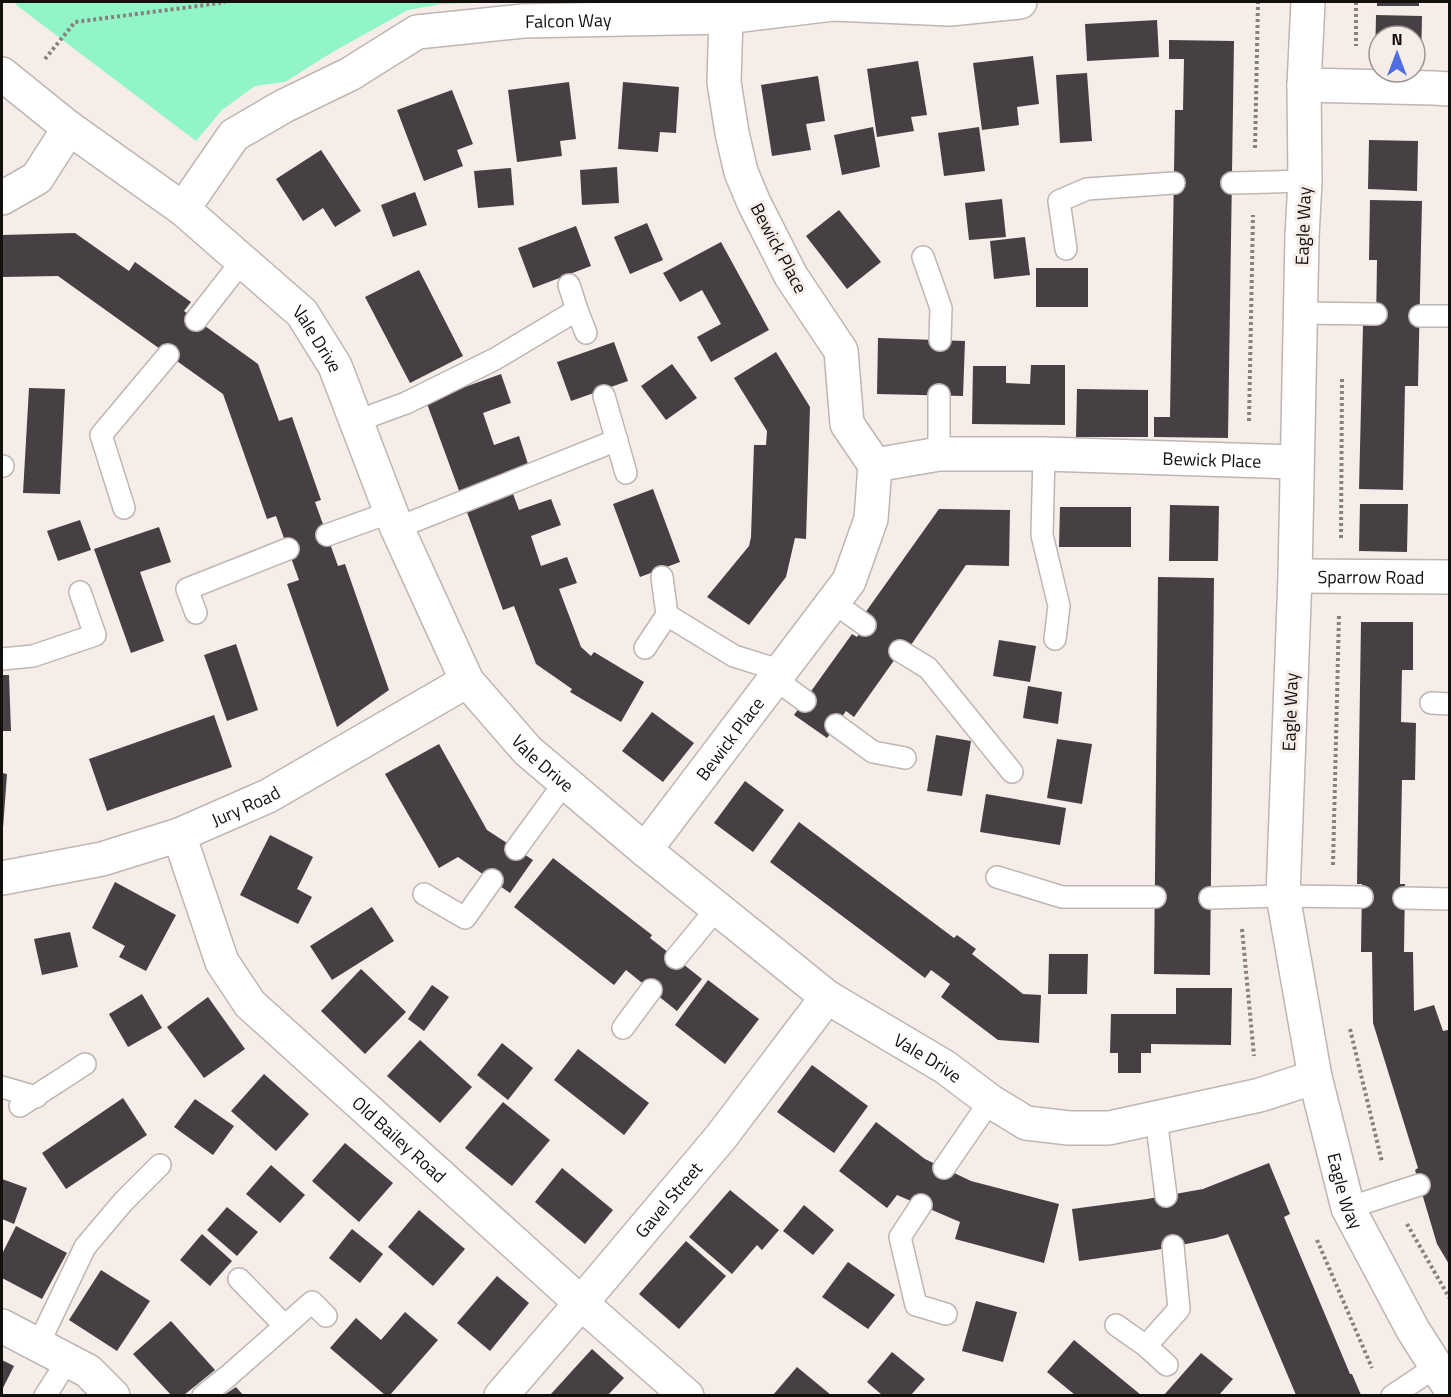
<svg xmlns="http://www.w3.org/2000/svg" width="1451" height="1397" viewBox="0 0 1451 1397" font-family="'Titillium Web',sans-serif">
	<rect width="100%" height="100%" fill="#f6ede9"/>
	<path fill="#92f5c8" d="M17 2H505L442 4 408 10 331 53 285 82 255 86 222 110 196 141 15 4Z"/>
	<g fill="#464045">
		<rect x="1377" y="2" width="42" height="4"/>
		<path d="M1376 15 1422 16 1421 64H1415V36H1379V63H1375Z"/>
		<path d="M1157 20 1159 57 1087 61 1085 24Z"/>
		<path d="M1169 40 1234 41 1228 438 1154 437V417H1170L1175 110H1183L1184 59H1169Z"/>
		<path d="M1033 56 1039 104 1017 107 1019 125 982 130 973 63Z"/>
		<path d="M918 61 927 115 911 117 914 131 877 137 867 69Z"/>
		<path d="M1087 73 1092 141 1060 143 1056 75Z"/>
		<path d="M818 76 825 121 806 124 811 150 772 156 761 85Z"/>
		<path d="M569 82 576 139 560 141 562 156 517 162 508 90Z"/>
		<path d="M623 82 679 87 676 133 660 132 658 152 618 149Z"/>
		<path d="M452 90 473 144 457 150 463 166 424 181 397 110Z"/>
		<path d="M873 127 880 167 842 175 834 135Z"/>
		<path d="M979 127 985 171 944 176 938 133Z"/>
		<path d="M1369 140 1418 141 1417 191 1368 189Z"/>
		<path d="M321 150 361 211 335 227 323 208 303 221 276 179Z"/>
		<path d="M617 167 619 203 582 205 580 170Z"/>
		<path d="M511 168 514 205 478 208 474 171Z"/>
		<path d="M415 192 427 225 393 237 381 205Z"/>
		<path d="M1002 199 1006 237 969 240 965 203Z"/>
		<path d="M1370 200 1422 201 1418 386H1405L1403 490 1359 489 1363 325 1376 326 1377 260H1369Z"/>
		<path d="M839 210 881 262 847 289 806 236Z"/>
		<path d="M647 223 663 260 630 274 614 237Z"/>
		<path d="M576 226 591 266 533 288 518 248Z"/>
		<path d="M75 233 129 271 135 262 191 302 184 311 258 364 279 421 292 417 321 500 315 502 338 566 345 564 389 690 337 727 287 584 299 580 276 516 267 519 223 394 58 276 2 277V235Z"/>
		<path d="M1025 237 1030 275 994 279 990 241Z"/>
		<path d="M721 242 769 330 711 362 697 337 721 324 702 290 680 302 663 273Z"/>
		<rect x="1036" y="268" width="52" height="39"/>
		<path d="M419 270 463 356 410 383 365 297Z"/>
		<path d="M878 338 965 341 963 396 877 394Z"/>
		<path d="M614 342 628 381 571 401 557 362Z"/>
		<path d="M776 352 810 407 806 539 795 538 786 577 749 625 707 597 749 546 751 537 754 445H766L767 431 734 378Z"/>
		<path d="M672 364 697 398 666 420 641 386Z"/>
		<path d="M1031 365H1065V425L972 424 973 366H1006V383L1030 384Z"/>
		<path d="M501 374 511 403 483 413 494 445 519 436 528 464 505 472 519 510 551 499 561 525 531 536 541 566 567 557 577 583 559 589 581 647 591 656 594 652 644 682 621 722 570 692 572 689 536 664 514 606 503 610 426 401Z"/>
		<path d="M29 388 65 389 60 494 23 493Z"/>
		<path d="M1077 389 1148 390V437H1076Z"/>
		<path d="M653 489 680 562 640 577 613 504Z"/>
		<path d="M1360 504H1408L1407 552 1359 551Z"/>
		<path d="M1170 505 1219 506 1218 561H1169Z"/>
		<path d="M1060 507H1131V547H1059Z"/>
		<path d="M939 509 1010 510 1009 566 966 565 911 645 907 642 854 717 846 711 827 738 794 715 852 634 857 637 871 617 865 613Z"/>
		<path d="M80 520 91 550 58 561 47 531Z"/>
		<path d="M159 527 171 562 140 572 164 641 131 653 94 549Z"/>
		<path d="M1158 577 1214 578 1210 975 1154 974Z"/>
		<path d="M1361 622H1413V670H1402L1401 722 1416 723 1415 780H1402L1400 884H1405L1404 952H1413L1414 1011 1434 1005 1443 1031 1448 1030 1449 1034V1264L1437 1244 1415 1170 1418 1168 1373 1023 1372 952H1361L1362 884H1357Z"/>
		<path d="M999 640 1036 646 1030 682 993 676Z"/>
		<path d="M236 644 258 710 227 721 204 655Z"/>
		<path d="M2 675H9L11 731H2Z"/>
		<path d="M1028 686 1062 692 1058 724 1023 718Z"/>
		<path d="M652 712 694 743 663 782 622 751Z"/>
		<path d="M214 715 232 767 107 811 89 759Z"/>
		<path d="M936 735 971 741 962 796 927 791Z"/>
		<path d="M1057 739 1092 744 1082 804 1047 798Z"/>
		<path d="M439 744 487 830 533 860 510 893 458 857 439 868 385 774Z"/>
		<path d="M2 773 7 774 3 828H2Z"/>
		<path d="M745 781 784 810 753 852 714 823Z"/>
		<path d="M986 794 1066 808 1060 845 980 832Z"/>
		<path d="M799 822 954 938 957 935 976 949 972 954 1023 994 1041 995 1039 1043 998 1040 941 997 950 984 931 970 925 978 770 862Z"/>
		<path d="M270 835 313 857 297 889 312 897 298 924 240 895Z"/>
		<path d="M553 858 652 935 650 938 702 979 677 1011 626 970 614 985 514 907Z"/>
		<path d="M115 882 176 915 146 971 119 957 125 946 92 928Z"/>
		<path d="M372 907 394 941 332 980 310 946Z"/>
		<path d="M70 932 78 967 42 975 34 939Z"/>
		<path d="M1049 954H1088L1087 994H1048Z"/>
		<path d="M361 969 406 1012 365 1054 321 1011Z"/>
		<path d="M708 980 759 1019 725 1064 675 1025Z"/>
		<path d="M432 985 449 997 424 1031 408 1019Z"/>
		<path d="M1176 988H1232L1231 1045 1151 1044V1053H1141V1073H1118V1053H1110L1111 1014H1176Z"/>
		<path d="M142 994 162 1028 128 1047 109 1014Z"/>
		<path d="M208 997 245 1049 204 1078 167 1027Z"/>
		<path d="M420 1040 472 1087 440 1123 387 1076Z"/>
		<path d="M502 1043 533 1068 508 1100 477 1075Z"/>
		<path d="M578 1049 649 1103 624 1135 554 1080Z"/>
		<path d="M812 1065 868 1106 834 1153 777 1112Z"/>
		<path d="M264 1074 309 1114 276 1151 231 1111Z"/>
		<path d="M123 1098 147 1135 66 1189 42 1153Z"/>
		<path d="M195 1099 234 1126 213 1155 174 1127Z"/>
		<path d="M503 1102 550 1140 512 1186 465 1148Z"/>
		<path d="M876 1122 925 1159 971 1181 1059 1204 1044 1263 955 1239 960 1222 897 1195 887 1208 839 1171Z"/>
		<path d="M345 1143 393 1183 359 1222 312 1181Z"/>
		<path d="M1269 1163 1290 1214 1284 1217 1350 1374H1352L1361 1395H1296L1228 1234 1216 1238 1156 1250 1079 1261 1072 1209 1147 1199 1203 1189Z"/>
		<path d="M271 1165 305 1195 280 1223 246 1194Z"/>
		<path d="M562 1168 613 1210 585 1244 535 1202Z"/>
		<path d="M2 1179 27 1188 14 1224 2 1219Z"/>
		<path d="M730 1190 779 1230 762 1250 757 1245 732 1274 689 1237Z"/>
		<path d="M804 1205 834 1230 813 1255 783 1231Z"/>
		<path d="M227 1207 258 1232 237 1256 207 1230Z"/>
		<path d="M419 1210 465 1249 433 1286 388 1247Z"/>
		<path d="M16 1226 67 1253 42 1299 2 1278V1254Z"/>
		<path d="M352 1229 383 1254 360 1283 329 1258Z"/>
		<path d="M202 1234 232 1261 210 1286 180 1260Z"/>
		<path d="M686 1241 726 1276 679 1329 639 1294Z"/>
		<path d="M848 1262 895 1295 868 1329 822 1297Z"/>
		<path d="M101 1270 150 1301 117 1351 69 1320Z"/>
		<path d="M497 1276 529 1303 490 1351 457 1323Z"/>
		<path d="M976 1301 1017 1312 1003 1362 962 1351Z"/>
		<path d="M405 1312 438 1340 390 1395H385L330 1348 356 1318 381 1340Z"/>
		<path d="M171 1321 215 1370 184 1395H171L133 1354Z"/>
		<path d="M1074 1340 1141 1395H1075L1047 1372Z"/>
		<path d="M592 1349 624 1378 608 1395H553L551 1394Z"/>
		<path d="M892 1352 925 1379 911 1395H882L867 1382Z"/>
		<path d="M1201 1353 1233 1379 1219 1395H1164Z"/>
		<path d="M2 1360 14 1366 2 1390Z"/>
		<path d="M797 1367 831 1395H773Z"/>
		<path d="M236 1387 243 1395H224Z"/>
	</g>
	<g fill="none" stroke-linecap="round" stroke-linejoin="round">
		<defs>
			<g id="service">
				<path d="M1232 183 1305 181"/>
				<path d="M1066 249 1059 201 1087 189 1174 183"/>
				<path d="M923 257 941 308 940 340"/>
				<path d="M569 285 577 310 586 333"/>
				<path d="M1300 313 1376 314"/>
				<path d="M1420 316H1450"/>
				<path d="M196 320 242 261"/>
				<path d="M604 396 626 473"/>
				<path d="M357 421 406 403 495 359 577 310"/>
				<path d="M939 454V395"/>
				<path d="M1044 454 1042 535 1059 606 1055 639"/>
				<path d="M2 466H3"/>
				<path d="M124 508 101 435 168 355"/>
				<path d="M397 528 617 440"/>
				<path d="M327 535 391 512"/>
				<path d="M833 602 865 625"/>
				<path d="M196 613 187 589 288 549"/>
				<path d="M667 615 734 656 782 671"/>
				<path d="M645 648 667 615 662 577"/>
				<path d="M900 651 928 668 1012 772"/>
				<path d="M2 659 33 656 95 635 80 592"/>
				<path d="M775 679 805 701"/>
				<path d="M1431 703 1450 704"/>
				<path d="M836 725 873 752 905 758"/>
				<path d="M516 849 565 782"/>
				<path d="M997 877 1062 897H1155"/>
				<path d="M424 894 465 918 492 880"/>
				<path d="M1210 898 1283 896 1362 897"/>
				<path d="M1404 898 1450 899"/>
				<path d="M676 958 717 908"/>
				<path d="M623 1028 651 990"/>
				<path d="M2 1087 36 1097"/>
				<path d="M20 1106 85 1064"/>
				<path d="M1156 1118 1166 1196"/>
				<path d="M944 1168 990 1101"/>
				<path d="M921 1205 900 1237 916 1305 946 1314"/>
				<path d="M1348 1208 1419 1185"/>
				<path d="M239 1279 285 1326"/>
				<path d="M1116 1325 1146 1346 1167 1365"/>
				<path d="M38 1345 85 1247 123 1202 160 1165"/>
				<path d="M1146 1346 1179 1309 1173 1246"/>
				<path d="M45 1396 68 1360"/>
				<path d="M203 1396 227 1377 312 1302 326 1316"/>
				<path d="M1392 1396 1437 1366"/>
			</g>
			<g id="minor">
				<path id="s1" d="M2 74 69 128 183 209 302 313 335 366 397 528 467 681 528 751 645 850 827 997 945 1067 990 1101 1026 1123 1069 1128H1109L1260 1095 1315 1077"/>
				<path d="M1304 85 1434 88 1450 89"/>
				<path d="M2 198 37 178 69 128"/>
				<path id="s2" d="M183 209 234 135 284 106 350 74 417 32 523 21 726 17 833 4 950 9 1020 2"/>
				<path id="s3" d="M875 465 939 454H1044L1297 462"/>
				<path id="s4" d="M1295 576 1450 577"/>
				<path id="s5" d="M179 835 222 962 250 1004 581 1303 687 1396"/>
				<path id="s6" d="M645 850 849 581 871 519 875 465 847 424 841 351 791 276 754 203 741 172 732 133 724 82 726 17"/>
				<path id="s7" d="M2 878 102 859 179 835 268 796 467 681"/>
				<path d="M2 1326 88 1371 113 1396"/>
				<path id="s8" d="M501 1396 581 1303 721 1137 827 997"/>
			</g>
			<g id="tertiary">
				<path id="s9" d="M1308 2 1304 85 1305 181 1302 237 1295 576 1283 896 1315 1077 1348 1208 1413 1330 1450 1388"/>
			</g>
		</defs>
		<use href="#service" stroke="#beb6b2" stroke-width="24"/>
		<use href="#minor" stroke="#beb6b2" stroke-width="36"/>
		<use href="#tertiary" stroke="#beb6b2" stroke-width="36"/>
		<g stroke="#87817e" stroke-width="4" stroke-dasharray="3 3" stroke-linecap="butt">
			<path d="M1356 2V46"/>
			<path d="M45 59 75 22 198 6 225 2"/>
			<path d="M1255 148 1258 2"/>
			<path d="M1249 421 1253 215"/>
			<path d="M1341 538 1342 377"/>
			<path d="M1333 865 1339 614"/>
			<path d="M1242 929 1254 1056"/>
			<path d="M1350 1029 1382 1162"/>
			<path d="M1407 1224 1450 1299"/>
			<path d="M1317 1240 1372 1368"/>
		</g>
		<use href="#service" stroke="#fff" stroke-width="21"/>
		<use href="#minor" stroke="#fff" stroke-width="33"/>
		<use href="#tertiary" stroke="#fff" stroke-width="33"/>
	</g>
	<g text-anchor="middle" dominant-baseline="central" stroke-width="6" stroke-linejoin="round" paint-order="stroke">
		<g font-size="18" fill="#120f0d" stroke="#f6ede9">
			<text stroke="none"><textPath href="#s2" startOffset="452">Falcon Way</textPath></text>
			<text transform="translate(1303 226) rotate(-88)">Eagle Way</text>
			<text transform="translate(779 248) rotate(62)">Bewick Place</text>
			<text stroke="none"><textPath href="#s1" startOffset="414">Vale Drive</textPath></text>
			<text stroke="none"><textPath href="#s3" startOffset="338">Bewick Place</textPath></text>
			<text stroke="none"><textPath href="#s4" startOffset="76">Sparrow Road</textPath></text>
			<text transform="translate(1290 712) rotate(-88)">Eagle Way</text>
			<text stroke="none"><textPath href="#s6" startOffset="140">Bewick Place</textPath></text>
			<text stroke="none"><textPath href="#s1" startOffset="900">Vale Drive</textPath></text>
			<text stroke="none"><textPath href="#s7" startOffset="255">Jury Road</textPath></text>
			<text stroke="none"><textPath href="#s1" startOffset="1386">Vale Drive</textPath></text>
			<text stroke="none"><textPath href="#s5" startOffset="386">Old Bailey Road</textPath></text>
			<text stroke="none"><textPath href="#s9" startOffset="1196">Eagle Way</textPath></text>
			<text stroke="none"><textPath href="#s8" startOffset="258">Gavel Street</textPath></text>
		</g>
	</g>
	<rect width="1451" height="1397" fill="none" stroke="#120f0d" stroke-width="6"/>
	<g transform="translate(1397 54)"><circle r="28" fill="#f6ede9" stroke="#9b9491" stroke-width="1.5"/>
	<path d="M0-4.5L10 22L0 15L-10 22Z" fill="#4e6ee2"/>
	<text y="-9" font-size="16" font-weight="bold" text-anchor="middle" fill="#120f0d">N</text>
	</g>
</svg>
